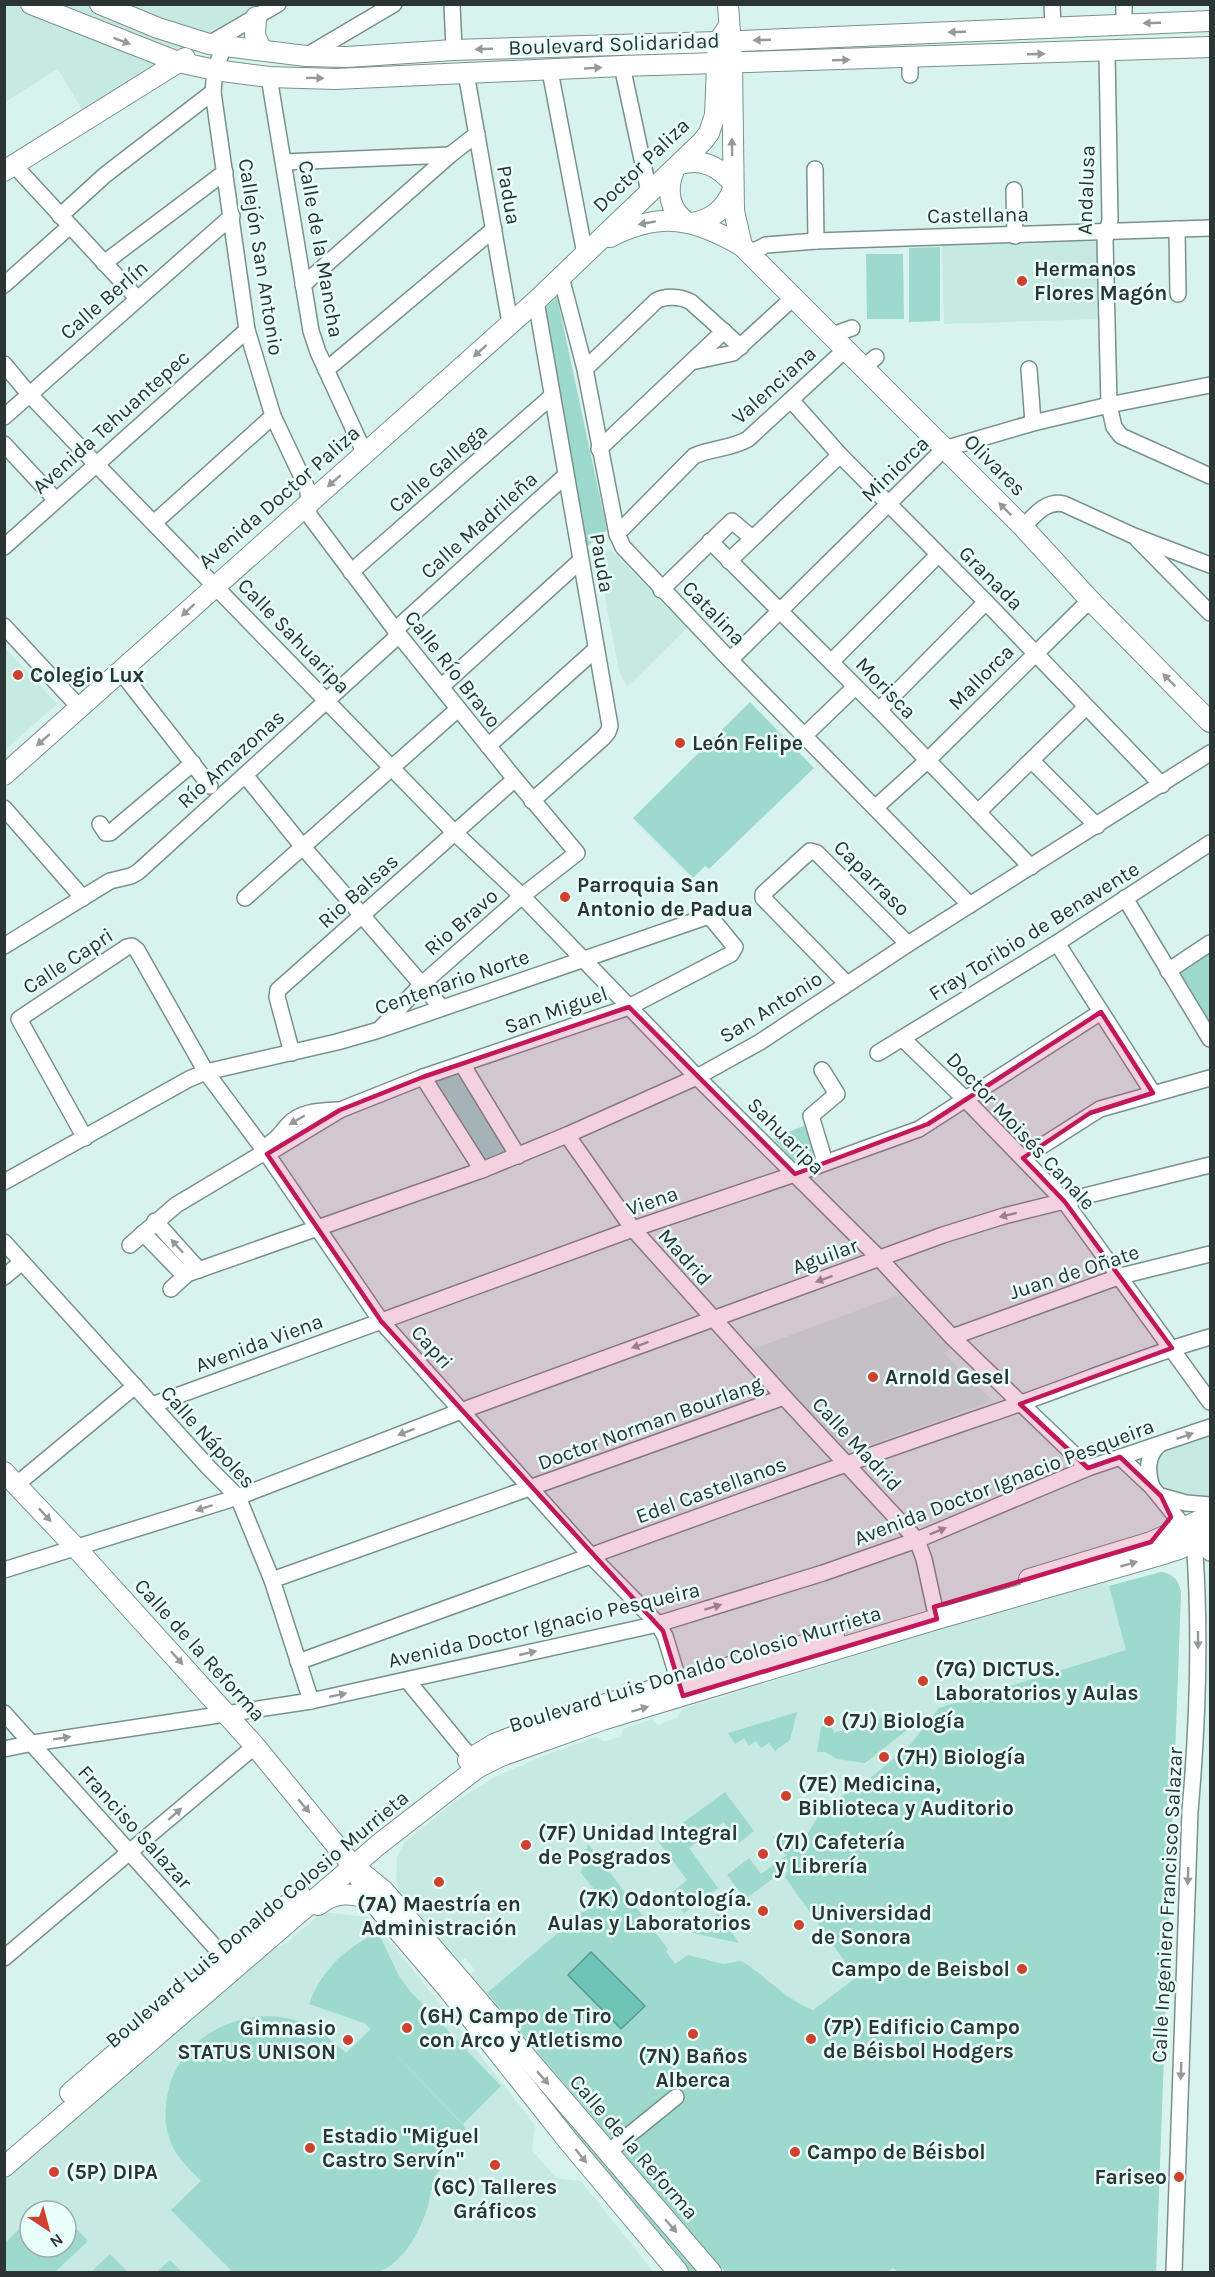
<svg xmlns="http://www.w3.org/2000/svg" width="1215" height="2277" viewBox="0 0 1215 2277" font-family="Karla,sans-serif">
	<rect width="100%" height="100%" fill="#d8f3ed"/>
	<g fill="#c6eae2" fill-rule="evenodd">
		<path d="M5 5H262L84 113 58 69 5 102Z"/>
		<path d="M1099 237 1101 319 944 324 942 242Z"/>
		<path d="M610 549 687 628 627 687 619 671 598 560Z"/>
		<path d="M4 647 57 704 5 750H4Z"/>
		<path d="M899 1295 951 1348 944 1353 993 1401 844 1454 753 1349Z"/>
		<path d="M1210 1431V1499L1185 1498 1169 1490 1158 1480 1154 1474V1458L1161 1450Z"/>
		<path d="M1161 1572 1166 1573 1177 1580 1181 1592 1156 2272H725L470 1974 475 1970 465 1958 460 1962 400 1892 396 1882 397 1857 404 1843 453 1803 495 1777 543 1756 596 1737 603 1741H606L621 1736 623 1729 652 1719 658 1725 677 1718 682 1709 1105 1579 1109 1586Z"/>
		<path d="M322 1912 368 1917 407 1962 535 2125 532 2150 556 2178 581 2181 652 2270V2272H5L4 2179 267 1953 288 1942ZM30 2211H66V2247H30Z"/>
	</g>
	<g fill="#9ed9cd">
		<path d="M940 247V321L909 322V248Z"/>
		<path d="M866 254H903L904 319H867Z"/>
		<path d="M557 297 607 530 586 547 546 307Z"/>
		<path d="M750 702 814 768 709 869 705 866 693 878 633 818Z"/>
		<path d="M1210 949V1030L1173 974Z"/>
		<path d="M458 1072 507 1151 482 1161 432 1081Z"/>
		<path d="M806 1125 817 1151 794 1161 773 1138Z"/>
		<path d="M1161 1572C1173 1573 1179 1581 1181 1592L1156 2272H898L893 2268 887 2272H725L487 1993 593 1903 594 1889 581 1873 588 1844 668 1949 666 1951 675 1964 688 1955 723 1964 741 1961C766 1976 785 1999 813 2010L854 1979 855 1976 785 1877 789 1867 745 1899 727 1875 749 1858 761 1874 786 1856 772 1836 796 1840 801 1845 823 1808 869 1779 910 1745 939 1708 1126 1650 1109 1586Z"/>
		<path d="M903 1711 907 1730 865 1763 837 1759 825 1752H817L821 1727 830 1724 834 1733Z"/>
		<path d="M797 1712 790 1740 775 1751 769 1743 761 1748 756 1741 749 1746 744 1738 735 1744 728 1733Z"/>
		<path d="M725 1792 754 1831 739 1843 724 1822 689 1848 718 1888 684 1913 670 1894 687 1880 658 1841Z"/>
		<path d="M718 1914 739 1943 692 1933Z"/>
		<path d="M378 1932 399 1976 410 1991 501 2086 463 2124 373 2031 466 2128 442 2152 446 2156 438 2164 442 2168 434 2177 435 2189 431 2191C428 2217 406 2265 377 2272 367 2275 351 2272 340 2272 304 2272 269 2273 233 2272L171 2210 201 2181C188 2168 174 2155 169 2137 164 2123 165 2107 168 2092 181 2033 247 2003 301 2022 319 2028 333 2042 346 2053L371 2029 364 2023 309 2004C322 1969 346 1948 378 1932Z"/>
		<path d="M489 2028 698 2272H686Z"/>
		<path d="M30 2218V2247H66V2218L88 2241 55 2272H5V2243Z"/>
		<path d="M110 2254 128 2272H91Z"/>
		<path d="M170 2260 182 2272H157Z"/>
	</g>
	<path fill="#6ec5b5" stroke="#5a9a8e" stroke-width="1.5" d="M591 1952 645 2006 621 2029 568 1975Z"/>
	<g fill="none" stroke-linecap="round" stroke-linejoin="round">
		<defs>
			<g id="minor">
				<path d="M452 4 454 50"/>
				<path d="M1052 4 1053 28"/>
				<path d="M1124 24V4"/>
				<path d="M209 44 278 4"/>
				<path d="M224 46 215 70 213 92 247 330 273 416 308 490 309 515 399 635 515 779 577 853 522 896 421 985 380 1029"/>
				<path d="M1107 52 1110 220 1105 240 1109 405 1114 427 1121 436 1210 476"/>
				<path d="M306 56 394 4"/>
				<path d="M622 66 649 192"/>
				<path d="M550 71 585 254"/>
				<path d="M466 73 510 323"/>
				<path d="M910 75V58"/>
				<path d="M269 77 311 331 318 352 365 454"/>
				<path d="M284 162 450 155"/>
				<path d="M14 165 137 298"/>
				<path d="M815 169 816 241"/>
				<path d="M1014 190 1015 236"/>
				<path d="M60 216 105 175 213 92"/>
				<path d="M1177 229 1178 294"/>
				<path d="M750 253 766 245 816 241 1210 228"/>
				<path d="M104 263 225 172"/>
				<path d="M561 277 585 369 617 534 623 547 730 660 970 905"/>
				<path d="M4 285 70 226"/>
				<path d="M303 285 450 155 477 134"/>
				<path d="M832 335 852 328"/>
				<path d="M696 361 733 353 793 298"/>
				<path d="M4 364 29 394 96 464 455 833 522 896 697 1077 880 1259 952 1337 1088 1468"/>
				<path d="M864 367 876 357"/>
				<path d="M585 369 656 301C666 295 682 297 691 302L741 347"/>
				<path d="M1029 369 1033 423"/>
				<path d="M326 370 494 229"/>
				<path d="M791 400 840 455 986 602 1162 785"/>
				<path d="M4 417 232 216"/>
				<path d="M4 444 56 500"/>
				<path d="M599 449 724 331"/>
				<path d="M155 522 273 416"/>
				<path d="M1023 527C1035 515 1046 500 1064 504L1134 536 1210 565"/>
				<path d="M617 534 694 456C711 448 731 449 748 439L846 349"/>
				<path d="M1138 540 1210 613"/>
				<path d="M710 541 879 710 1031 867"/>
				<path d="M4 547 247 330"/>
				<path d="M729 561 840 455"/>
				<path d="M351 572 552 396"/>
				<path d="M661 590 732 521 752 538"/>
				<path d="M4 626 80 708"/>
				<path d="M395 630 565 476"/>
				<path d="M730 660 944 449 1033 423 1109 405 1210 385"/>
				<path d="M831 662 938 555"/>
				<path d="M121 672 210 786"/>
				<path d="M441 687 580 561"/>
				<path d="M879 710 986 602"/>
				<path d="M805 735 855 687"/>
				<path d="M488 746 596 649"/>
				<path d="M1032 761 1097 826"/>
				<path d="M245 775 303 847 442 1008"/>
				<path d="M532 801 603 738 608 732 610 726 536 301"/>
				<path d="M4 808 83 898"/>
				<path d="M875 808 928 760 1090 600"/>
				<path d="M978 812 1086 707"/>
				<path d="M100 824 106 833H110L193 763"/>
				<path d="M245 898 458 709"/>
				<path d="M1125 898 1210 1039"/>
				<path d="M1057 943 1153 1093"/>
				<path d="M4 946 110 881 131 876 138 872 399 635"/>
				<path d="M1168 971 1210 943"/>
				<path d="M847 984 763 898V894L810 851 817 853 908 944"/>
				<path d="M903 1039 966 1100 1065 1202 1210 1402"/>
				<path d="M292 1053 277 997 278 990 515 779"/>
				<path d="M878 1053 1057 943 1210 843"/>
				<path d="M462 1064 518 1156"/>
				<path d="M822 1070 837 1094 811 1116 825 1162"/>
				<path d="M423 1077 482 1170"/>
				<path d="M567 1135 633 1229 784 1397 917 1540 924 1559 937 1619"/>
				<path d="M85 1138 19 1019 127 947 132 946 137 950 206 1072 267 1154 381 1321 591 1556 658 1624 665 1636 682 1692"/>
				<path d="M269 1144C280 1137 280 1134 288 1125 300 1111 321 1111 337 1110"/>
				<path d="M1023 1158 1100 1109 1210 1078"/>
				<path d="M4 1182 189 1079 206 1072 337 1042 379 1030 706 917 712 919 735 947 731 954 629 1007 423 1077 340 1110 267 1154 258 1156 176 1205 130 1245"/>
				<path d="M155 1221 199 1270"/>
				<path d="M143 1233 185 1276"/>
				<path d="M4 1242 209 1468 238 1497 272 1580 311 1701"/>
				<path d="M4 1277 22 1262"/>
				<path d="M171 1289 187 1274 482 1170 567 1135 697 1077 760 1042 908 944 1210 753"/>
				<path d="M952 1337 1121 1276 1210 1254"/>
				<path d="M152 1405 633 1229 795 1174 919 1129 1101 1012"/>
				<path d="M1120 1457 1152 1487 1194 1539 1210 1553"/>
				<path d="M16 1485 135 1386"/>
				<path d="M1152 1487C1147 1472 1146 1456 1159 1445"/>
				<path d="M1161 1496 1186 1503 1210 1505"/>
				<path d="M4 1570 238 1497 461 1411 943 1235 1004 1216 1210 1165"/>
				<path d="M272 1580 784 1397"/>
				<path d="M298 1662C529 1579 758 1493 990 1414 1064 1389 1136 1358 1210 1337"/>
				<path d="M407 1680 471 1758"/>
				<path d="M4 1713 231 1965"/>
				<path d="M4 1749 33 1743 311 1701 658 1624 823 1573 917 1540 1088 1468 1210 1427"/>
				<path d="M4 1958 255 1746"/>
				<path d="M607 2153 676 2097"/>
				<path d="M1174 2272 1190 1811C1198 1721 1201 1630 1194 1539"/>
			</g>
			<g id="major">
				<path d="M31 4 178 62 215 70 269 77 335 79 622 66 1210 47"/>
				<path d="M100 4 158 28 209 44 306 56 347 57 454 50 718 42 1210 21"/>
				<path d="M728 4 732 64 734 211 742 246"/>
				<path d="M256 17 255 35 261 49"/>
				<path d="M680 164C702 158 718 166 733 183"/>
				<path d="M674 170C666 190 669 209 686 222"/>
				<path d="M4 171 185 58"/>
				<path d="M692 223C712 220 726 208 733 189"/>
				<path d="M610 237C661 211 694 218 742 246L1023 527 1090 600 1210 722"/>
				<path d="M4 775 536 301 702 142 709 133 715 115 718 42 729 26"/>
				<path d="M4 1472 77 1549 255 1746 353 1866 371 1899 447 1988 569 2142 678 2272"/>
				<path d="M1029 1579 1151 1542 1210 1516"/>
				<path d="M468 1760 494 1744 572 1714 834 1636"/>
				<path d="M362 1873 383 1890 711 2272"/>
				<path d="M318 1905C336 1891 351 1893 371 1899"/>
				<path d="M70 2093 300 1894"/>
				<path d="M4 2167 378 1845 477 1768 501 1756 602 1720 937 1619 1157 1556 1179 1549 1210 1533"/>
			</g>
		</defs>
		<use href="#minor" stroke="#79918c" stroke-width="18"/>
		<use href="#major" stroke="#79918c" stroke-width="22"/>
		<use href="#minor" stroke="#fff" stroke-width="15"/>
		<use href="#major" stroke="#fff" stroke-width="20"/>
	</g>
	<defs><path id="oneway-solid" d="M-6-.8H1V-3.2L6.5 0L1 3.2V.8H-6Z" transform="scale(1.5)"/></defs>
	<g fill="#959a99">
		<use href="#oneway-solid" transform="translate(1152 23) rotate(178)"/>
		<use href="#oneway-solid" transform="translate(957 32) rotate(178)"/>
		<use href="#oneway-solid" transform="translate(762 40) rotate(178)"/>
		<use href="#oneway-solid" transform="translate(122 41) rotate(21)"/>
		<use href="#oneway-solid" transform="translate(484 49) rotate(178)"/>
		<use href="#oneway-solid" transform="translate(1036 54) rotate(-2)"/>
		<use href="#oneway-solid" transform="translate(841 60) rotate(-2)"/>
		<use href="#oneway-solid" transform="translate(593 68) rotate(-3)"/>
		<use href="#oneway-solid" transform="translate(315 78) rotate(1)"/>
		<use href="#oneway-solid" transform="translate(732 147) rotate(-91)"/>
		<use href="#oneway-solid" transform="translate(647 223) rotate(170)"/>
		<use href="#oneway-solid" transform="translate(480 351) rotate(138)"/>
		<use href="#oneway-solid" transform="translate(334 481) rotate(139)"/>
		<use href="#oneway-solid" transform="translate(1005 509) rotate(-135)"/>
		<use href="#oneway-solid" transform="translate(188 610) rotate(137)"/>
		<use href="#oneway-solid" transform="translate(1169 680) rotate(-135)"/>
		<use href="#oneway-solid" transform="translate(43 740) rotate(139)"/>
		<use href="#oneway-solid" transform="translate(297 1120) rotate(150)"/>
		<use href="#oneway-solid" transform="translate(1008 1215) rotate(166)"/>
		<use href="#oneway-solid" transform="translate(177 1246) rotate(-132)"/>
		<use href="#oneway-solid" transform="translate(824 1279) rotate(160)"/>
		<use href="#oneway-solid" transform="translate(640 1345) rotate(160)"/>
		<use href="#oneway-solid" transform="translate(406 1432) rotate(159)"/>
		<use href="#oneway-solid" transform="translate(1185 1436) rotate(-19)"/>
		<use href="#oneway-solid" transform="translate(204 1508) rotate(162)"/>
		<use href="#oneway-solid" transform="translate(45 1515) rotate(47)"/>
		<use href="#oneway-solid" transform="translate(938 1531) rotate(-22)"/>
		<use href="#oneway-solid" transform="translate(1129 1564) rotate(-16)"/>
		<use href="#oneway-solid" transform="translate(713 1607) rotate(-17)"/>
		<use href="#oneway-solid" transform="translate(1198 1640) rotate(90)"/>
		<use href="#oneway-solid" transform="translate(528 1653) rotate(-13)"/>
		<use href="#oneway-solid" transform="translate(177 1658) rotate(48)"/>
		<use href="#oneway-solid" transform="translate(338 1695) rotate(-12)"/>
		<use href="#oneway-solid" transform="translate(640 1709) rotate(-17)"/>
		<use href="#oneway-solid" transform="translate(62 1738) rotate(-9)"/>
		<use href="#oneway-solid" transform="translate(304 1806) rotate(50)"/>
		<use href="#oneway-solid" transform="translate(175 1814) rotate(-41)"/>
		<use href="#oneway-solid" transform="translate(1188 1876) rotate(92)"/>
		<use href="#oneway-solid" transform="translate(1181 2071) rotate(92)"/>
		<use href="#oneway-solid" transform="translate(543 2078) rotate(49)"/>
		<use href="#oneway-solid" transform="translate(581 2156) rotate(51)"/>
		<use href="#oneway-solid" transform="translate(671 2226) rotate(49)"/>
	</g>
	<path fill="#c2185b" fill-opacity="0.2" stroke="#c2185b" stroke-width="4.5" stroke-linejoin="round" d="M629 1007 795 1174 928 1124 1101 1012 1153 1093 1090 1113 1023 1158 1065 1202 1172 1348 1020 1404 1088 1468 1120 1457 1161 1496 1171 1517 1151 1542 934 1607 937 1619 683 1696 663 1631 381 1321 267 1154 340 1110 423 1077Z"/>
	<g fill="#ce412f" stroke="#e9fffa" stroke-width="2">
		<circle cx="1022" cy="281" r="6"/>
		<circle cx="18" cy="675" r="6"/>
		<circle cx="680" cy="743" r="6"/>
		<circle cx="565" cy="897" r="6"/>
		<circle cx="873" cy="1377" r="6"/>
		<circle cx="923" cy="1681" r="6"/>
		<circle cx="829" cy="1721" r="6"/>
		<circle cx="884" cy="1757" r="6"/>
		<circle cx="786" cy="1796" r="6"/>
		<circle cx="526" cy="1845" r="6"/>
		<circle cx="763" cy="1854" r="6"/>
		<circle cx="439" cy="1882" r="6"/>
		<circle cx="763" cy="1911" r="6"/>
		<circle cx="799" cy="1925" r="6"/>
		<circle cx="1022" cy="1969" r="6"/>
		<circle cx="407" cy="2028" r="6"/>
		<circle cx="693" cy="2034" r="6"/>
		<circle cx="811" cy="2039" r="6"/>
		<circle cx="348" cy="2040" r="6"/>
		<circle cx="310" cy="2148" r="6"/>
		<circle cx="795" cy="2152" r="6"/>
		<circle cx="495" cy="2165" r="6"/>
		<circle cx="54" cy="2172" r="6"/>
		<circle cx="1179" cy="2177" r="6"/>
	</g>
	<g text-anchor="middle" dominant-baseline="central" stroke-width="5" stroke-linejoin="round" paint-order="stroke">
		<g font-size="21" fill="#2b3533" stroke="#e9fffa">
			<text transform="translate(614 44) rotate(-2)">Boulevard Solidaridad</text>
			<text transform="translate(641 165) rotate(-44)">Doctor Paliza</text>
			<text transform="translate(1086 190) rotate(-88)">Andalusa</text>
			<text transform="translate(509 195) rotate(80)">Padua</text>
			<text transform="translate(978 215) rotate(-1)">Castellana</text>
			<text transform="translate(321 249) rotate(80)">Calle de la Mancha</text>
			<text transform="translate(261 257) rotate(81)">Callejón San Antonio</text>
			<text transform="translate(104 300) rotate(-41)">Calle Berlín</text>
			<text transform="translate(774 385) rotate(-42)">Valenciana</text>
			<text transform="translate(111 422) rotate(-42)">Avenida Tehuantepec</text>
			<text transform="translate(995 465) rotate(45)">Olivares</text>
			<text transform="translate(438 468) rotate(-41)">Calle Gallega</text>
			<text transform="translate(895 469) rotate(-44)">Miniorca</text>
			<text transform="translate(279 497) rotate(-41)">Avenida Doctor Paliza</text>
			<text transform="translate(479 525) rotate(-42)">Calle Madrileña</text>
			<text transform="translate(602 563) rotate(80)">Pauda</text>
			<text transform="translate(991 578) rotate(45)">Granada</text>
			<text transform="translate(714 613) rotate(46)">Catalina</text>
			<text transform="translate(294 636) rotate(46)">Calle Sahuaripa</text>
			<text transform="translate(453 669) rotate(52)">Calle Río Bravo</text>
			<text transform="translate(981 677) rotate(-45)">Mallorca</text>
			<text transform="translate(886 688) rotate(46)">Morisca</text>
			<text transform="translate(231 759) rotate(-42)">Río Amazonas</text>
			<text transform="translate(872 878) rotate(45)">Caparraso</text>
			<text transform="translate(358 891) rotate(-42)">Rio Balsas</text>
			<text transform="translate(461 922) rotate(-41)">Rio Bravo</text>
			<text transform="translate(1034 931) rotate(-32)">Fray Toribio de Benavente</text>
			<text transform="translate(68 961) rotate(-33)">Calle Capri</text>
			<text transform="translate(452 982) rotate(-19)">Centenario Norte</text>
			<text transform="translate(771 1007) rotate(-32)">San Antonio</text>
			<text transform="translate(556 1010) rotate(-19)">San Miguel</text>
			<text transform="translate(1021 1131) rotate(47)">Doctor Moisés Canale</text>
			<text transform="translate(786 1136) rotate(45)">Sahuaripa</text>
			<text transform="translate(652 1201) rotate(-19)">Viena</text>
			<text transform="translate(825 1256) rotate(-20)">Aguilar</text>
			<text transform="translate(685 1257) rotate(48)">Madrid</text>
			<text transform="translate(1074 1272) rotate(-18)">Juan de Oñate</text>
			<text transform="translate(259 1343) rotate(-20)">Avenida Viena</text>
			<text transform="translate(432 1347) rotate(48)">Capri</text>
			<text transform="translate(650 1423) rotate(-20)">Doctor Norman Bourlang</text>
			<text transform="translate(208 1437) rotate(48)">Calle Nápoles</text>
			<text transform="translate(857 1444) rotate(47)">Calle Madrid</text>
			<text transform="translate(1004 1482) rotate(-21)">Avenida Doctor Ignacio Pesqueira</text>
			<text transform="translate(711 1490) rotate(-20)">Edel Castellanos</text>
			<text transform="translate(544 1625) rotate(-13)">Avenida Doctor Ignacio Pesqueira</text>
			<text transform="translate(200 1650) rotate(48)">Calle de la Reforma</text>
			<text transform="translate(695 1669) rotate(-17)">Boulevard Luis Donaldo Colosio Murrieta</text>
			<text transform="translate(135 1827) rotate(48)">Franciso Salazar</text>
			<text transform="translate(1167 1905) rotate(-87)">Calle Ingeniero Francisco Salazar</text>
			<text transform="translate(257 1919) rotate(-40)">Boulevard Luis Donaldo Colosio Murrieta</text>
			<text transform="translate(634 2147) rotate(49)">Calle de la Reforma</text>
		</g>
		<g font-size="21" font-weight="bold" fill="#2b3533" stroke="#e9fffa" text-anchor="start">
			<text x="1034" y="269">Hermanos<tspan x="1034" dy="24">Flores Magón</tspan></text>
			<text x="30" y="675">Colegio Lux</text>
			<text x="692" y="743">León Felipe</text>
			<text x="577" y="885">Parroquia San<tspan x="577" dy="24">Antonio de Padua</tspan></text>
			<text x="885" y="1377">Arnold Gesel</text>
			<text x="935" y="1669">(7G) DICTUS.<tspan x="935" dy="24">Laboratorios y Aulas</tspan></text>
			<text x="841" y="1721">(7J) Biología</text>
			<text x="896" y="1757">(7H) Biología</text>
			<text x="798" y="1784">(7E) Medicina,<tspan x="798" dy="24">Biblioteca y Auditorio</tspan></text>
			<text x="538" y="1833">(7F) Unidad Integral<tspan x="538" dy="24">de Posgrados</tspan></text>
			<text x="775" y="1842">(7I) Cafetería<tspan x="775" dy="24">y Librería</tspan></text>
			<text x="751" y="1899" text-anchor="end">(7K) Odontología.<tspan x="751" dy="24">Aulas y Laboratorios</tspan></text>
			<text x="439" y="1904" text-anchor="middle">(7A) Maestría en<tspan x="439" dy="24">Administración</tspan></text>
			<text x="811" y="1913">Universidad<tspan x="811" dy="24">de Sonora</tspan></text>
			<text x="1010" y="1969" text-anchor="end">Campo de Beisbol</text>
			<text x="419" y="2016">(6H) Campo de Tiro<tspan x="419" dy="24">con Arco y Atletismo</tspan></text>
			<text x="823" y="2027">(7P) Edificio Campo<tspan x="823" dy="24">de Béisbol Hodgers</tspan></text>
			<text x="336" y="2028" text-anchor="end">Gimnasio<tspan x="336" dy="24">STATUS UNISON</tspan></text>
			<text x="693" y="2056" text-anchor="middle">(7N) Baños<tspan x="693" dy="24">Alberca</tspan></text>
			<text x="322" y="2136">Estadio "Miguel<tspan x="322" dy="24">Castro Servín"</tspan></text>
			<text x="807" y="2152">Campo de Béisbol</text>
			<text x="66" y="2172">(5P) DIPA</text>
			<text x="1167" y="2177" text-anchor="end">Fariseo</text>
			<text x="495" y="2187" text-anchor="middle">(6C) Talleres<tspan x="495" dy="24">Gráficos</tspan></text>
		</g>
	</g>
	<rect width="1215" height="2277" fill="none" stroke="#2b3533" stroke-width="12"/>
	<g transform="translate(48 2229) rotate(144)"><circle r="28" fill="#e9fffa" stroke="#9daeaa" stroke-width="1.5"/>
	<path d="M0-4.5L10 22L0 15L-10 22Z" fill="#ce412f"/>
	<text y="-9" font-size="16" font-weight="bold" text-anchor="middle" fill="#2b3533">N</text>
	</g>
</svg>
